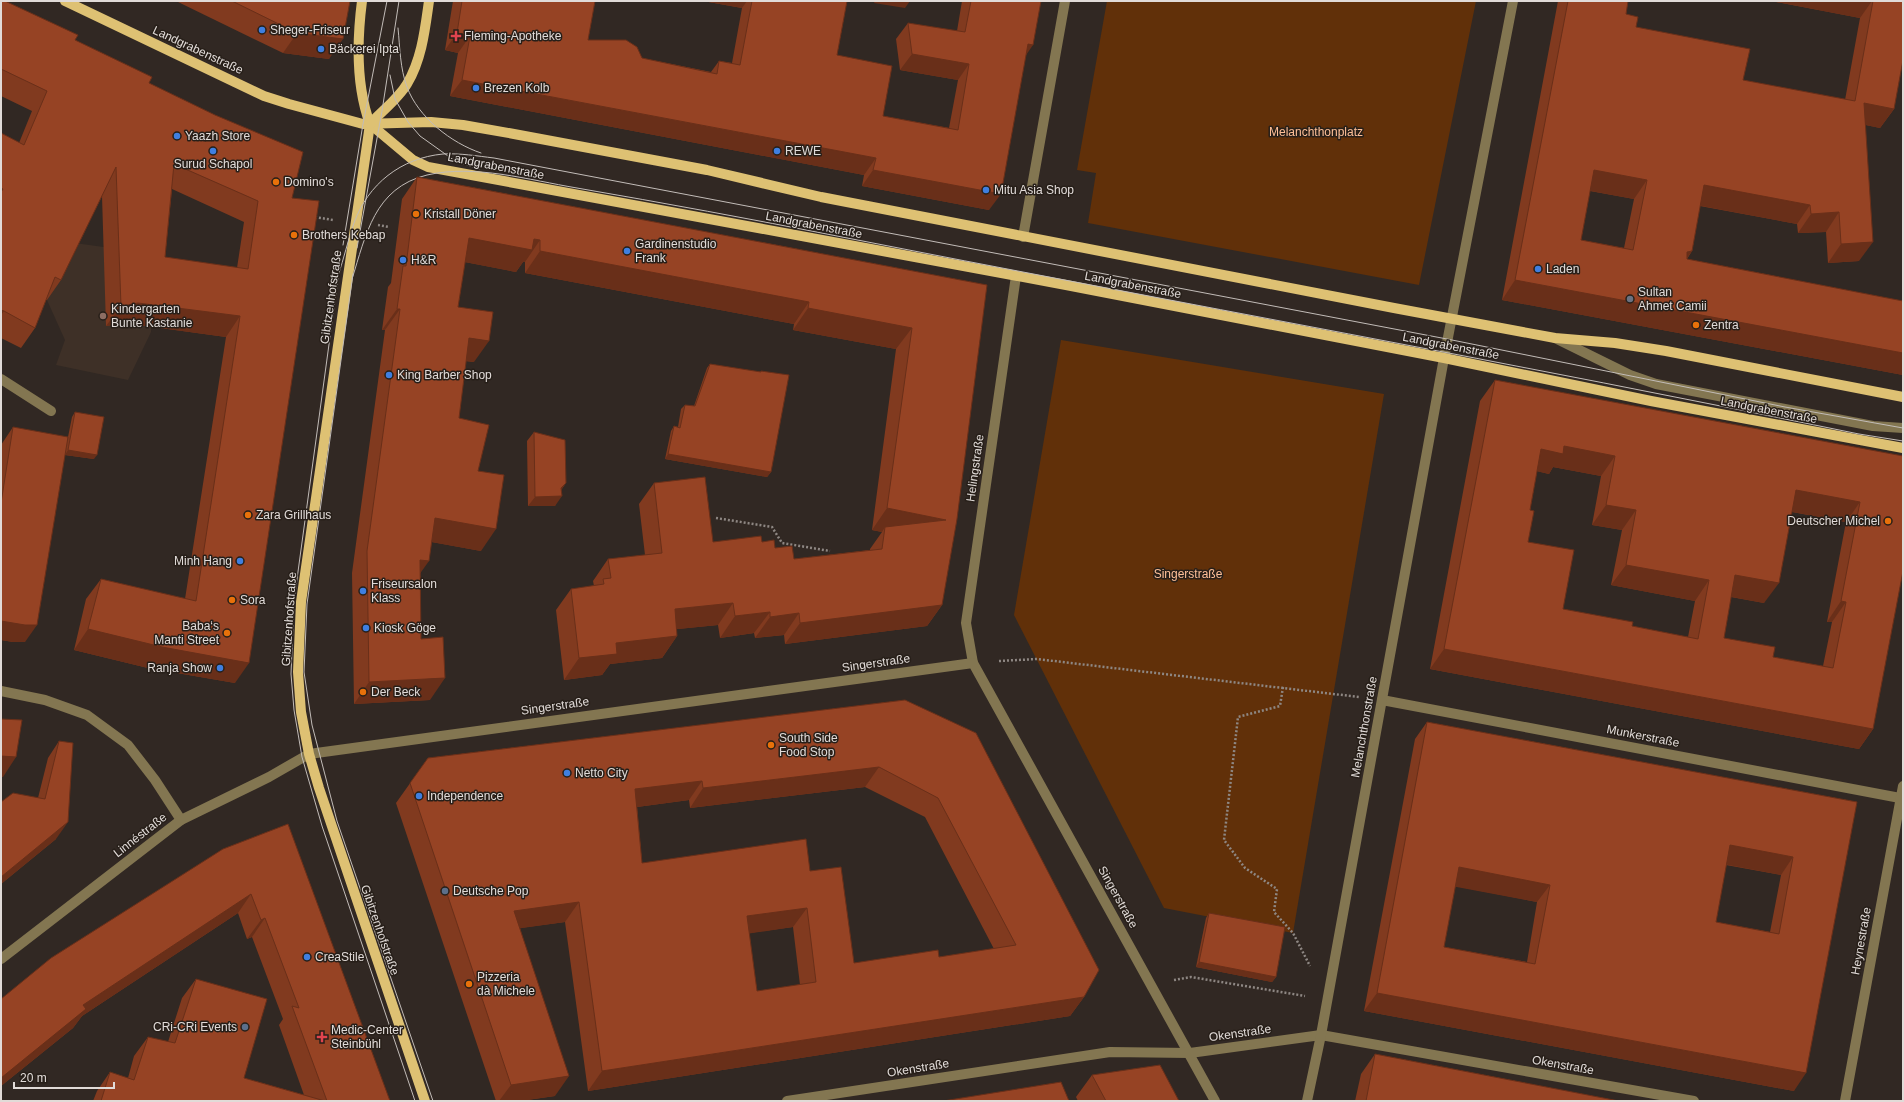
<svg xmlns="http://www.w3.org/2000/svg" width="1904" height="1102" viewBox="0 0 1904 1102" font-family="Helvetica,sans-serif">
	<rect width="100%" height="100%" fill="#312823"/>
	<path fill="#3e3027" d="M75 243 153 254 151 332 128 380 56 365 65 340 47 300Z"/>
	<g fill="#613009">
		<path d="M1107 1H1476L1419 285 1088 223 1096 173 1077 170Z"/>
		<path d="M1061 340 1384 394 1293 933 1164 908 1014 615Z"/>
	</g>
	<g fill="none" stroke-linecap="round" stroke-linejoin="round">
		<g stroke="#8e8783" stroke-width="2.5" stroke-dasharray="2 2" stroke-linecap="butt">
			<path d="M315 217 333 220"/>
			<path d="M378 225 389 227"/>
			<path d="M716 518 772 527 782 543 830 551"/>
			<path d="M999 661 1037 659 1359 697"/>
			<path d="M1283 687 1280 706 1238 717 1224 840 1245 868 1277 889 1274 912 1293 933 1310 966"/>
			<path d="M1174 980 1191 977 1305 996"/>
		</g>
		<g stroke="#837651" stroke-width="10">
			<path d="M1023 237 1065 1"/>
			<path d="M1555 338 1630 375 1656 384 1873 426 1903 428"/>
			<path d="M1 379 51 411"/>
			<path d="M973 663 966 623 1016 276"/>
			<path d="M1 691 45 700 87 715 128 745 155 780 181 820"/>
			<path d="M1382 700 1900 798"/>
			<path d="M1 959 181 820 269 777 309 754 973 663 1215 1101"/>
			<path d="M787 1101 1110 1052 1190 1053 1321 1035 1694 1101"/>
			<path d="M1307 1101 1321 1035 1444 358 1513 1"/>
			<path d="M1845 1101 1903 786"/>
		</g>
		<g stroke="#dec173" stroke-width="10">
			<path d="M65 1 264 96 289 104 363 124 431 122 463 125 514 134 707 170 821 197 1394 308 1555 338 1615 343 1666 351 1903 397"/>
			<path d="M362 1C357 40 356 86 370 124L301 602 298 672 301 712 309 754 319 788 425 1101"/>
			<path d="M370 124 413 160 428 167 1066 285 1444 358 1651 401 1903 448"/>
			<path d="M370 124C382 111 398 99 407 84 422 59 425 29 429 1"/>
		</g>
		<g stroke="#c2bcb8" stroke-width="1">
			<path d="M398 28C400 48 400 68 407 87 418 117 451 143 481 153"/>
			<path d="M390 75 395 99 408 122 420 136 455 161 479 169"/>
			<path d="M343 245 363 124 387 1"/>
			<path d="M357 248 382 111 399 1"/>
			<path d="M339 271 294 601 291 674 294 710 302 757 322 826 415 1101"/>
			<path d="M353 274 307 604 304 672 312 725 337 821 433 1101"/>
			<path d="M338 276C344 258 348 240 354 223 368 184 401 158 443 154 460 153 477 156 494 158L1447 339 1785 407 1903 428"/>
			<path d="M352 279C366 235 374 188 427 175 475 164 529 180 577 188 664 203 751 219 837 236 1178 303 1519 364 1859 434L1903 441"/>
		</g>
	</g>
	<g fill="#813a1f" fill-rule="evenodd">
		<path d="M1 1 75 40 149 83 292 198 235 683 148 668 74 650 86 599 101 579 185 599 226 337 124 323 106 326 102 196 61 280 47 300H46L35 328 21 348 1 338V133L19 143 32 111 1 96ZM172 189 244 222 237 268 165 257Z"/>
		<path d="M176 1H350L329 59 283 53Z"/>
		<path d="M453 1H595L588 40 642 58 711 72 719 61 732 63 742 8 703 1H847L837 55 883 116 949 128 958 80 900 70 896 39 908 23 957 31 962 1H1041L1026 55 989 210 862 186 864 175 450 96 458 53 445 50Z"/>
		<path d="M1558 1H1628L1626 14 1636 27 1743 80 1845 100 1860 18 1771 1H1903L1894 109 1880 128 1866 125 1859 261 1828 263 1826 232 1798 233 1797 224 1700 206 1692 251 1687 259 1903 301V375L1502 300ZM1590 191 1634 199 1624 248 1581 240Z"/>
		<path d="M417 177 987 285 942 605 927 626 785 644 784 635 755 638 754 633 720 638 718 625 677 629V636L662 658 610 664 602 675 564 680 556 610 571 589 594 586 593 581 608 559 645 555 639 504 654 483 713 542H762L775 548 794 559 870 550V549L882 532 872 530 896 349 793 330 794 324 525 273V262H523L516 272 465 262 458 307 474 362 466 361 459 418 478 471 481 551 432 542 420 573 421 639 430 700 354 704 352 573 385 330H382L388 287 391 283 402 199Z"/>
		<path d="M710 364 760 372 761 371 771 472 767 477 665 459 671 431 674 426 678 427 681 409 685 405 694 406 707 368Z"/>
		<path d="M1495 380 1903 456 1873 729 1859 749 1430 669 1480 401ZM1553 467 1601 476 1592 525 1622 530 1611 585 1695 601 1688 637 1632 626 1563 609 1528 542 1530 510 1537 471 1549 474ZM1792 512 1846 522 1827 622H1832L1823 666 1773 657 1724 638 1731 597 1764 603Z"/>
		<path d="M75 412 94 459 65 455 25 642H13L1 640V445L13 427 67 442 72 417Z"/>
		<path d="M534 432 566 483 561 490 555 506H528L527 441Z"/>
		<path d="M905 700 1084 997 1070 1016 588 1091 565 922 520 928 555 1096 520 1101H496L396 803 428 758ZM865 787 925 817 994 949 939 957 854 963 810 871 642 863 637 807 689 800 690 808ZM793 927 800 985 757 991 749 933Z"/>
		<path d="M1427 722 1857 802 1794 1091 1364 1011 1415 739ZM1726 865 1781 875 1770 932 1716 922ZM1455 886 1537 902 1527 962 1444 947Z"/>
		<path d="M59 741 56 839 1 884V802L38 798 48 758Z"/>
		<path d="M223 849 390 1101H93L97 1091 110 1072 128 1078 134 1056 148 1037 168 1042 182 998 196 979 244 1078 304 1095 279 1025 283 1019 252 937 247 939 238 913 82 1016 73 1028 1 1086V999Z"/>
		<path d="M1209 913 1276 977 1272 982 1196 967 1206 918Z"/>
		<path d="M1375 1054 1619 1101H1355L1361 1074Z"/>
		<path d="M1092 1075 1179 1101H1078L1076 1097Z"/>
	</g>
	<g fill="#692f19">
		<path d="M703 1H747L742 8Z"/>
		<path d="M875 1H910L905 8 874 3Z"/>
		<path d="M1771 1H1872L1860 18Z"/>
		<path d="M297 33 343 39 329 59 283 53Z"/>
		<path d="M457 33 470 36 458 53 445 50Z"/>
		<path d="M1028 44 1033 45 1022 61Z"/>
		<path d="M912 54 969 64 958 80 900 70Z"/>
		<path d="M462 80 876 158 864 175 450 96Z"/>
		<path d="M1864 103 1894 109 1880 128 1851 122Z"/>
		<path d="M873 170 1001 194 989 210 862 186Z"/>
		<path d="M1594 170 1647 180 1634 199 1580 189Z"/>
		<path d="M1704 185 1810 205 1797 224 1691 204Z"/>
		<path d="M1839 212 1826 232 1798 233 1811 214Z"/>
		<path d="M469 238 534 239 540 240 525 262H523L516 272 454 260Z"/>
		<path d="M1873 242 1859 261 1828 263 1841 244Z"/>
		<path d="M540 251 809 302 794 324 525 273Z"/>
		<path d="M1692 251 1678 271 1687 252Z"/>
		<path d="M1515 280 1903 353V375L1502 300Z"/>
		<path d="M138 303 240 316 226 337 124 323 106 326 121 306Z"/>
		<path d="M808 308 912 328 896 349 793 330Z"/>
		<path d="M397 309H400L385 330H382Z"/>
		<path d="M1 310 4 311 1 315Z"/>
		<path d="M469 338 489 341 474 362 454 360Z"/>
		<path d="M1564 446 1615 456 1601 476 1553 467 1549 474 1527 469 1541 449Z"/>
		<path d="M68 450 97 455 94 459 65 455Z"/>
		<path d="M668 454 771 472 767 477 665 459Z"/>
		<path d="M566 483 560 492 562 496 555 506H528L535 497 561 488Z"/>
		<path d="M1796 490 1860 502 1846 522 1782 510Z"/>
		<path d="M1606 505 1636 510 1622 530 1592 525Z"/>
		<path d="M887 508 946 520 885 527 882 532 872 530Z"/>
		<path d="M435 518 496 529 481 551 420 540Z"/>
		<path d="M420 560 429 561 414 582Z"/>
		<path d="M1626 565 1709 580 1695 601 1611 585Z"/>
		<path d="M1735 575 1779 583 1764 603 1721 595Z"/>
		<path d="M1841 601 1846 602 1832 622H1827Z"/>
		<path d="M733 603 718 625 659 631 675 609Z"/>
		<path d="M942 605 927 626 785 644 800 623Z"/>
		<path d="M770 612 754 633 720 638 735 616Z"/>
		<path d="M799 613 784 635 755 638 770 617Z"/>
		<path d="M1 621 37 625 25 642H13L1 640Z"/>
		<path d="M88 629 249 663 235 683 148 668 74 650Z"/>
		<path d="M677 636 662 658 610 664 602 675 564 680 579 658 616 643Z"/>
		<path d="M1444 649 1873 729 1859 749 1430 669Z"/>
		<path d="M445 678 430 700 354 704 369 682Z"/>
		<path d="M1 756 16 757 3 777H1Z"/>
		<path d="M879 767 865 787 690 808 703 788Z"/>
		<path d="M702 781 689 800 622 809 635 789Z"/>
		<path d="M68 822 56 839 1 884V877Z"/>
		<path d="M1730 845 1793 857 1781 875 1718 863Z"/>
		<path d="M1459 867 1550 885 1537 902 1446 885Z"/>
		<path d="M251 894 238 913 82 1016 73 1028 1 1086V1078L83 1005Z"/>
		<path d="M579 902 565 922 500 931 514 911Z"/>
		<path d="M807 908 793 927 733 936 747 916Z"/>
		<path d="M265 918 252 937 247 939 261 920Z"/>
		<path d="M1199 962 1276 977 1272 982 1196 967Z"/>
		<path d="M1377 993 1806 1073 1794 1091 1364 1011Z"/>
		<path d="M1084 997 1070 1016 588 1091 602 1071Z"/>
		<path d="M569 1076 555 1096 520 1101H499L511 1085Z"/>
	</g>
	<g fill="#964324" stroke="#692f19" fill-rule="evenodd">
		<path d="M1 1H5L78 35 75 40 152 77 149 83 215 115 303 152 292 198 319 201 249 663 162 647 88 629 101 579 196 601 240 316 138 303 121 306 116 167 61 280 55 277 35 328 4 311 1 310V192L3 189 1 188V133L24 145 47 91 1 69ZM174 164 258 201 248 269 165 257Z"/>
		<path d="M232 1H350L343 39 297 33Z"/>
		<path d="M462 1H595L588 40H626L637 47 642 58 717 74 719 61 740 65 752 1H847L837 55 892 66 883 116 958 130 969 64 912 54 908 23 965 32 971 1H1041L1033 45 1028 44 1001 194 873 170 876 158 462 80 470 36 457 33Z"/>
		<path d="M1568 1H1628L1626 14 1638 17 1636 27 1750 49 1743 80 1855 101 1873 1H1903V60L1894 109 1864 103 1873 242 1841 244 1839 212 1811 214 1810 205 1704 185 1692 251 1687 252V259L1903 301V353L1515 280ZM1594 170 1647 180 1633 250 1581 240Z"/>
		<path d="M417 177 987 285 957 519 942 605 800 623 799 613 770 617V612L735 616 733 603 675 609 677 636 616 643 617 654 579 658 571 589 604 584 603 579 611 578 608 559 662 553 654 483 705 477 713 542 761 536 762 542 774 540 775 548 792 546 794 559 882 549 885 527 946 520 887 508 912 328 808 308 809 302 540 251V240L534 239 532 250 469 238 458 307 493 312 489 341 469 338 459 418 489 425 478 471 504 475 496 529 435 518 429 561 420 560 421 639 443 637 445 678 369 682 367 551 400 309H397L403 266H406Z"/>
		<path d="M710 364 761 372V371L789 375 771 472 668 454 674 426 680 428 685 405 695 406Z"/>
		<path d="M1495 380 1903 456V571L1873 729 1444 649ZM1564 446 1615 456 1606 505 1636 510 1626 565 1709 580 1698 639 1632 626 1633 622 1563 609 1574 550 1528 542 1534 511 1530 510 1541 449 1563 454ZM1796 490 1860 502 1841 601 1846 602 1833 668 1773 657 1775 647 1724 638 1735 575 1779 583Z"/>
		<path d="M75 412 104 417 97 455 68 450Z"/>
		<path d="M13 427 68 437 37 625H25L1 621V503Z"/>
		<path d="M534 432 565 440 566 483 561 488 562 496 535 497Z"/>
		<path d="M905 700 976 733 1099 970 1084 997 602 1071 579 902 514 911 569 1076 511 1085 410 783 428 758ZM879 767 938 798 1016 945 939 957 938 950 854 963 841 867 810 871 806 839 642 863 635 789 702 781 703 788ZM807 908 816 982 757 991 747 916Z"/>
		<path d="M1 719 22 720 16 757 1 756Z"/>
		<path d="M1427 722 1857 802 1806 1073 1377 993ZM1730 845 1793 857 1779 934 1716 922ZM1459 867 1550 885 1535 964 1444 947Z"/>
		<path d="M59 741 73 743 68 822 1 877V802L13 793 45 799Z"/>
		<path d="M288 824 390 1101H327L292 1006 299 1008 265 918 261 920 251 894 83 1005 86 1009 1 1078V999L51 958 223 849Z"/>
		<path d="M1209 913 1285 927 1276 977 1199 962Z"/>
		<path d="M196 979 267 999 244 1078 325 1101H101L110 1072 134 1080 148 1037 175 1043Z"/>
		<path d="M1375 1054 1619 1101H1366Z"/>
		<path d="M1160 1065 1179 1101H1106L1092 1075Z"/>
		<path d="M1061 1082 1069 1101H943Z"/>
	</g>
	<g fill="#3f7fe0" stroke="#271f19" stroke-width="1.5">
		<circle cx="262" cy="30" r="4"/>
		<circle cx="321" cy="49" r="4"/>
		<circle cx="476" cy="88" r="4"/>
		<circle cx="177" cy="136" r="4"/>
		<circle cx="213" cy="151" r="4"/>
		<circle cx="777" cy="151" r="4"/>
		<circle cx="986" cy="190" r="4"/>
		<circle cx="627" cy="251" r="4"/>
		<circle cx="403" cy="260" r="4"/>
		<circle cx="1538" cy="269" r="4"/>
		<circle cx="389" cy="375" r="4"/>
		<circle cx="240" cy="561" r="4"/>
		<circle cx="363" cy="591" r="4"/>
		<circle cx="366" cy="628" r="4"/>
		<circle cx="220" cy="668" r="4"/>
		<circle cx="567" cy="773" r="4"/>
		<circle cx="419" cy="796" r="4"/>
		<circle cx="307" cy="957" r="4"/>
	</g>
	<g fill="#e0444e" stroke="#271f19" stroke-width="1.5">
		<path d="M454 30h4v4h4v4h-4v4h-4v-4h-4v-4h4z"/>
		<path d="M320 1031h4v4h4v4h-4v4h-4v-4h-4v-4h4z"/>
	</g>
	<g fill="#e8710a" stroke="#271f19" stroke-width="1.5">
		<circle cx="276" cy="182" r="4"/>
		<circle cx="416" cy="214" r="4"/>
		<circle cx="294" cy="235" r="4"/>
		<circle cx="1696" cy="325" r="4"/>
		<circle cx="248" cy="515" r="4"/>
		<circle cx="1888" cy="521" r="4"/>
		<circle cx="232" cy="600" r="4"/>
		<circle cx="227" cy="633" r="4"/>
		<circle cx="363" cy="692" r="4"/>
		<circle cx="771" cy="745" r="4"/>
		<circle cx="469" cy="984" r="4"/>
	</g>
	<circle fill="#6b7280" stroke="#271f19" stroke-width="1.5" cx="1630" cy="299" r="4"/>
	<circle fill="#8d6e63" stroke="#271f19" stroke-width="1.5" cx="103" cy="316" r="4"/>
	<g fill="#5c6f8a" stroke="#271f19" stroke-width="1.5">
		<circle cx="445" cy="891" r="4"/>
		<circle cx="245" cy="1027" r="4"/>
	</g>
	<g text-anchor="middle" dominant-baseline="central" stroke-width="3" stroke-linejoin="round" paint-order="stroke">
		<g font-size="12" fill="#e1dbd8" stroke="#271f19" text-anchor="start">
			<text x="270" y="30">Sheger-Friseur</text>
			<text x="464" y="36">Fleming-Apotheke</text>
			<text x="329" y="49">Bäckerei Ipta</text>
			<text x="484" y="88">Brezen Kolb</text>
			<text x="185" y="136">Yaazh Store</text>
			<text x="785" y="151">REWE</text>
			<text x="213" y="164" text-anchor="middle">Surud Schapol</text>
			<text x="284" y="182">Domino's</text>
			<text x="994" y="190">Mitu Asia Shop</text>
			<text x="424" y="214">Kristall Döner</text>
			<text x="302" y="235">Brothers Kebap</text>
			<text x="635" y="244">Gardinenstudio<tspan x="635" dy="14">Frank</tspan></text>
			<text x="411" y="260">H&amp;R</text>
			<text x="1546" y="269">Laden</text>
			<text x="1638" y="292">Sultan<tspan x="1638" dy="14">Ahmet Camii</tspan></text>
			<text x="111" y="309">Kindergarten<tspan x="111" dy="14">Bunte Kastanie</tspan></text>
			<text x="1704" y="325">Zentra</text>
			<text x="397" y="375">King Barber Shop</text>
			<text x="256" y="515">Zara Grillhaus</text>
			<text x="1880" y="521" text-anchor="end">Deutscher Michel</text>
			<text x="232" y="561" text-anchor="end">Minh Hang</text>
			<text x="371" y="584">Friseursalon<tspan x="371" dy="14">Klass</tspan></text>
			<text x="240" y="600">Sora</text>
			<text x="219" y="626" text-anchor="end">Baba‘s<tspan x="219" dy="14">Manti Street</tspan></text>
			<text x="374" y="628">Kiosk Göge</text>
			<text x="212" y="668" text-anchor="end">Ranja Show</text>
			<text x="371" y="692">Der Beck</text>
			<text x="779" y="738">South Side<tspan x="779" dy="14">Food Stop</tspan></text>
			<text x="575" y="773">Netto City</text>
			<text x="427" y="796">Independence</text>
			<text x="453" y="891">Deutsche Pop</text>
			<text x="315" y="957">CreaStile</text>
			<text x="477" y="977">Pizzeria<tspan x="477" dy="14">dà Michele</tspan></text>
			<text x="237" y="1027" text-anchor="end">CRi-CRi Events</text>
			<text x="331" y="1030">Medic-Center<tspan x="331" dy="14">Steinbühl</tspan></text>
		</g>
		<g font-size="12" fill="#e1dbd8" stroke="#271f19">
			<text transform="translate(198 50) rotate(25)">Landgrabenstraße</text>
			<text transform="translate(496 166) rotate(11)">Landgrabenstraße</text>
			<text transform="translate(814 225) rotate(11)">Landgrabenstraße</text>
			<text transform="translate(1133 285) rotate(11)">Landgrabenstraße</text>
			<text transform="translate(331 297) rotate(-82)">Gibitzenhofstraße</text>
			<text transform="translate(1451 346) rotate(11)">Landgrabenstraße</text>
			<text transform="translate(1769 410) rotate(11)">Landgrabenstraße</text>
			<text transform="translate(975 468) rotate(-82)">Helingstraße</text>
			<text transform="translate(289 619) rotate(-86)">Gibitzenhofstraße</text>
			<text transform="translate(876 663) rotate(-8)">Singerstraße</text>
			<text transform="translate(555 706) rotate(-8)">Singerstraße</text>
			<text transform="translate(1364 727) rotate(-80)">Melanchthonstraße</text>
			<text transform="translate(1643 736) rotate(11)">Munkerstraße</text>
			<text transform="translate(140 835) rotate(-38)">Linnéstraße</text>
			<text transform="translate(1118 897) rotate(61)">Singerstraße</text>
			<text transform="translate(380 930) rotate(71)">Gibitzenhofstraße</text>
			<text transform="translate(1861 941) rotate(-80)">Heynestraße</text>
			<text transform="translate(1240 1033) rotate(-8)">Okenstraße</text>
			<text transform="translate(1563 1065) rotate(10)">Okenstraße</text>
			<text transform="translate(918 1068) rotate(-9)">Okenstraße</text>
		</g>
		<g font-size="12" fill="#febf97" stroke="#271f19">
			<text x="1316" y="132">Melanchthonplatz</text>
			<text x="1188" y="574">Singerstraße</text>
		</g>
	</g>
	<rect width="1904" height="1102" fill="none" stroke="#e1dbd8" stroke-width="4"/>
	<path d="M14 1082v6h100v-6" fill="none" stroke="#e1dbd8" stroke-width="2"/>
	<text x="20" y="1082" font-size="12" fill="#e1dbd8" stroke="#271f19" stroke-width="3" paint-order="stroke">20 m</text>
</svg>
